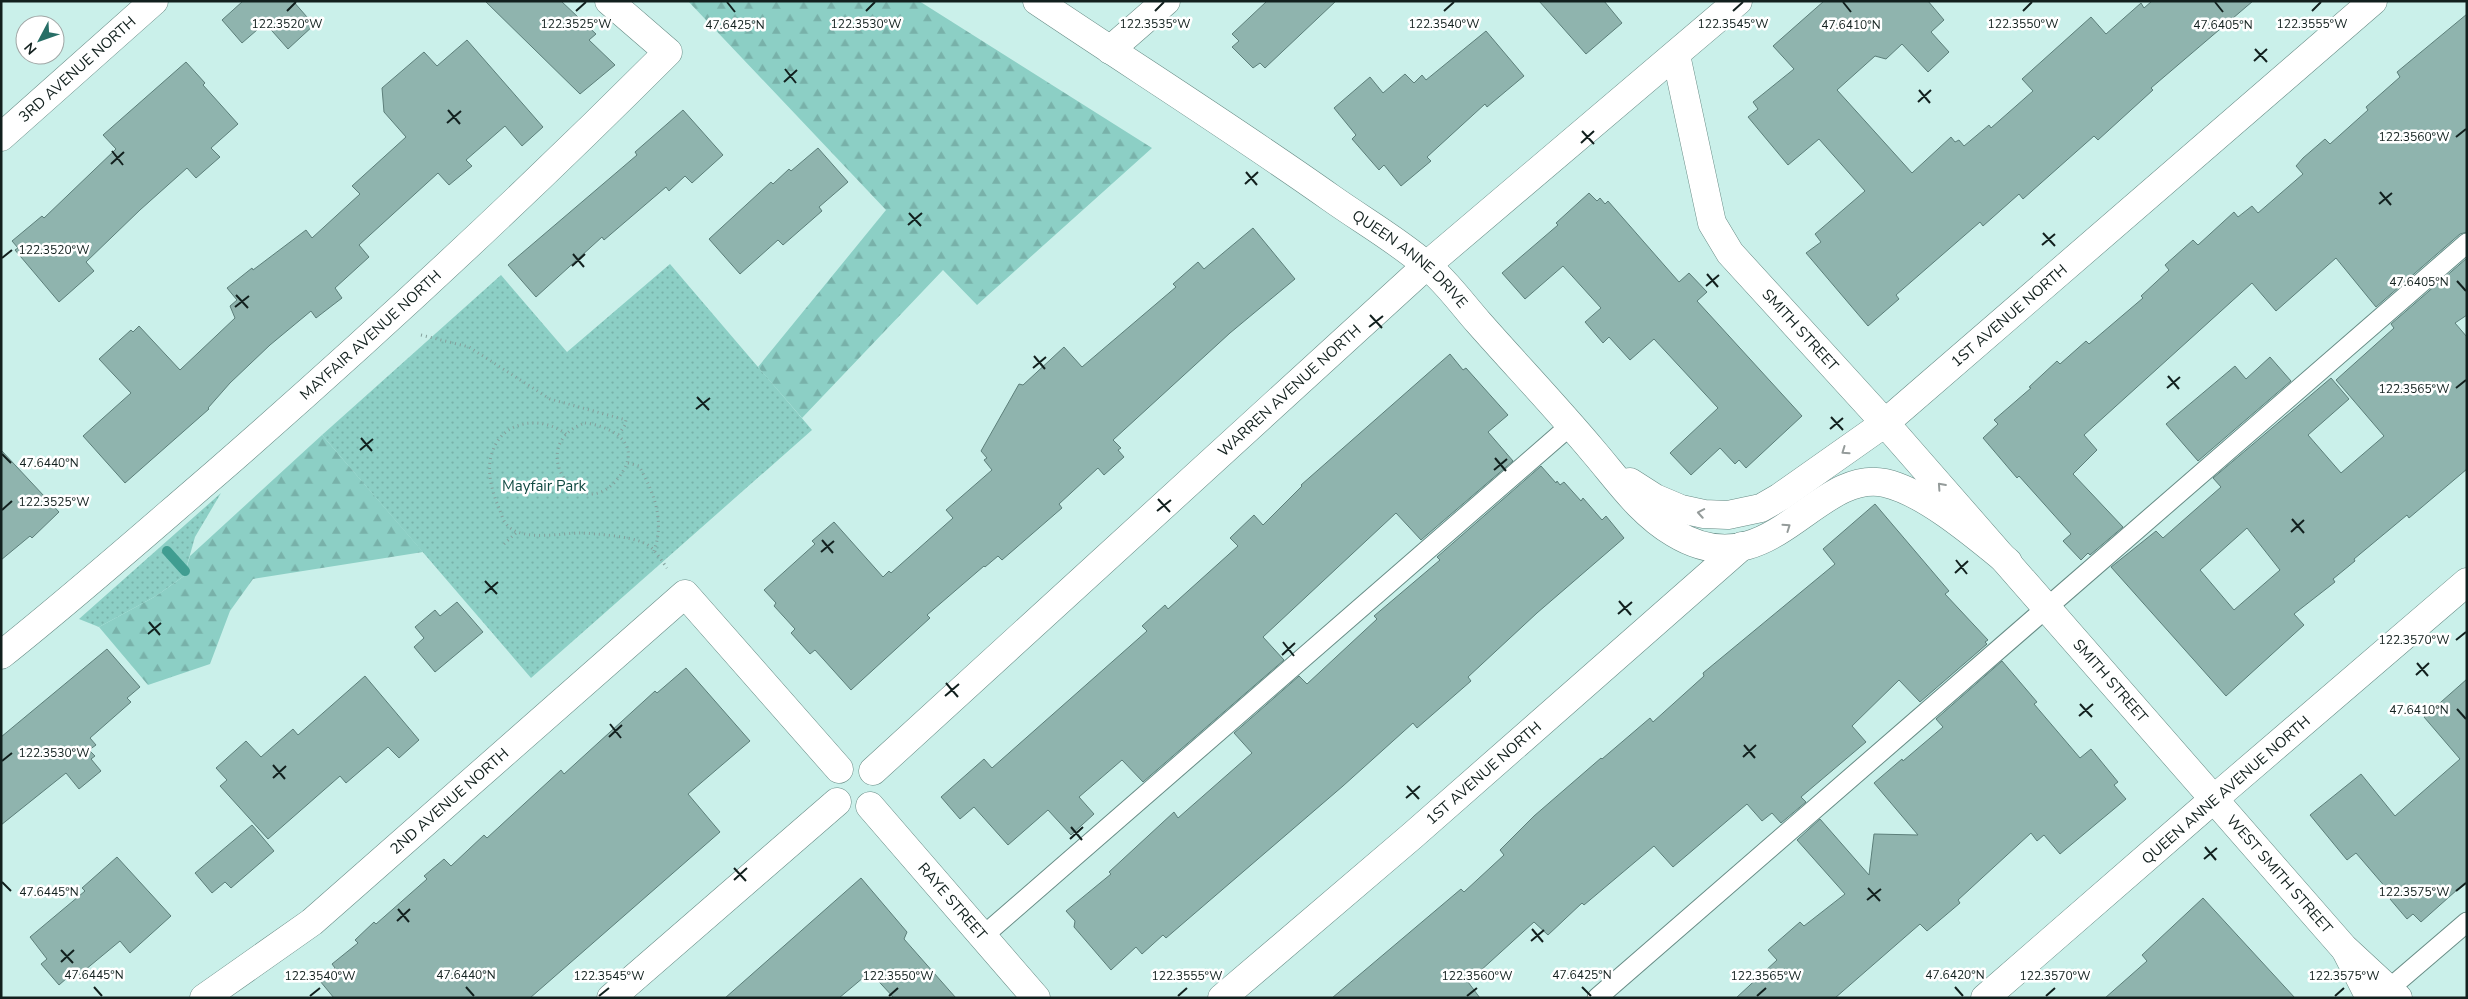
<svg xmlns="http://www.w3.org/2000/svg" width="2468" height="999" viewBox="0 0 2468 999" font-family="'Nunito Sans',sans-serif">
	<defs>
		<pattern id="grass-dots" width="8" height="8" patternUnits="userSpaceOnUse" patternTransform="scale(1.25)"><rect width="8" height="8" fill="#8ccfc5"/><path d="M2 2h.1M6 6h.1" fill="none" stroke="#78b1a9" stroke-width="1.8" stroke-linecap="round"/></pattern>
		<pattern id="forest-firs" width="22" height="20" patternUnits="userSpaceOnUse" patternTransform="scale(1.25)"><rect width="22" height="20" fill="#8ccfc5"/><path d="M5 1l3.5 6h-7zM16 11l3.5 6h-7z" fill="#78b1a9"/></pattern>
	</defs>
	<rect width="100%" height="100%" fill="#caf0ea"/>
	<g fill="url(#grass-dots)">
		<path d="M670 264 812 430 531 678 322 435 501 275 567 352Z"/>
		<path d="M221 493 195 537 184 576 156 596 99 627 79 619Z"/>
	</g>
	<g fill="url(#forest-firs)">
		<path d="M688 1H919L1152 148 977 305 943 270 802 418 758 367 886 210Z"/>
		<path d="M322 435 423 552 253 579 230 611 210 664 148 685 99 627 156 596 184 576 190 556Z"/>
	</g>
	<g fill="none" stroke-linecap="round" stroke-linejoin="round">
		<path stroke="#409d91" stroke-width="10" d="M167 551 185 571"/>
	</g>
	<g fill="#8fb4ae" stroke="#5c7f7a" fill-rule="evenodd">
		<path d="M243 1H293L314 25 288 49 265 23 242 43 222 20Z"/>
		<path d="M485 1H561L596 34 589 40 615 65 580 94Z"/>
		<path d="M1267 1H1336L1265 68 1260 63 1253 68 1232 47 1239 41 1232 34Z"/>
		<path d="M1539 1H1604L1622 23 1586 54Z"/>
		<path d="M1824 1H1928L1944 20 1931 32 1949 52 1928 72 1902 44 1886 59 1875 56 1837 90 1912 173 1951 137 1955 142 1959 140 1964 146 1989 125 1991 128 2033 91 2022 79 2091 17 2106 34 2141 3 2144 8 2152 1H2253L2151 88 2153 90 2098 140 2094 136 2023 199 2019 194 1983 226 1980 222 1896 295 1899 299 1868 326 1806 253 1821 242 1815 234 1865 191 1819 139 1788 165 1748 117 1758 109 1753 102 1794 69 1773 46Z"/>
		<path d="M2467 14V232L2460 234 2376 307 2336 258 2276 311 2252 283 2084 435 2097 450 2073 474 2123 527 2090 555 2088 553 2081 560 2063 541 2071 534 2019 476 2017 478 1983 438 1998 424 1994 420 2031 388 2029 387 2057 361 2060 364 2086 341 2089 344 2143 298 2141 296 2169 270 2165 265 2193 240 2198 245 2234 212 2238 217 2252 206 2258 213 2303 174 2296 166 2303 158 2325 139 2330 144 2368 110 2366 107 2400 77 2397 72Z"/>
		<path d="M1486 31 1524 76 1487 107 1485 104 1427 157 1431 161 1401 186 1384 165 1379 170 1352 139 1356 135 1334 108 1370 77 1383 93 1405 74 1414 83 1422 75 1426 80Z"/>
		<path d="M467 40 543 127 522 146 505 126 466 160 472 166 449 185 438 173 359 245 369 257 335 288 342 298 316 318 311 311 270 345 230 383 208 408 209 409 125 483 83 436 131 393 99 359 131 330 133 332 139 326 180 370 235 318 230 306 237 300 227 288 252 268 253 270 306 230 312 238 360 194 352 186 406 137 384 112 382 88 424 52 437 66Z"/>
		<path d="M186 62 205 83 203 85 238 124 211 148 220 157 196 178 187 168 140 210 86 262 94 271 59 302 15 250 18 248 12 241 42 216 44 218 116 149 103 135Z"/>
		<path d="M683 110 723 155 692 183 685 176 669 191 666 187 604 240 602 237 536 297 508 265 637 155 635 152Z"/>
		<path d="M818 148 848 182 819 207 822 211 783 245 778 240 740 274 709 239 771 182 773 184 789 169 791 171Z"/>
		<path d="M1589 193 1597 201 1600 198 1605 204 1608 201 1679 282 1689 273 1707 292 1697 301 1802 416 1746 468 1739 460 1735 464 1720 448 1691 475 1670 453 1718 408 1654 339 1630 360 1609 337 1603 343 1585 322 1601 308 1563 266 1525 299 1502 273 1558 225 1556 223Z"/>
		<path d="M1253 228 1295 279 1230 333 1113 440 1121 448 1118 450 1124 457 1104 475 1098 468 1059 504 1062 508 1002 560 998 556 985 567 984 566 927 615 930 618 851 690 815 650 810 654 791 633 795 629 774 606 776 603 764 590 815 544 812 541 834 522 883 577 889 571 891 573 953 518 946 510 992 470 984 460 987 458 981 451 1019 384 1023 385 1064 347 1082 367 1176 287 1173 284 1198 262 1204 269Z"/>
		<path d="M2467 258V315L2455 323 2467 337V469L2409 518 2407 515 2354 559 2355 561 2333 579 2335 582 2294 614 2304 625 2226 696 2111 567 2156 531 2163 538 2221 487 2213 478 2331 378 2349 399 2308 435 2341 473 2384 436 2336 380 2394 328 2391 324ZM2247 528 2280 570 2234 610 2200 570Z"/>
		<path d="M1450 354 1463 370 1466 368 1508 415 1488 432 1513 461 1421 540 1396 513 1263 637 1284 660 1143 782 1122 760 1079 797 1094 814 1071 835 1048 810 1008 845 974 807 960 819 941 797 984 759 992 768 1147 631 1142 626 1165 605 1168 609 1238 546 1230 538 1254 515 1263 525 1302 486 1301 485Z"/>
		<path d="M2270 357 2291 381 2198 461 2166 424 2235 366 2246 379Z"/>
		<path d="M1 450 59 512 32 538 30 536 1 560Z"/>
		<path d="M1541 466 1556 483 1557 481 1560 485 1564 482 1581 501 1583 498 1602 520 1606 516 1624 538 1537 613 1468 677 1471 681 1417 728 1413 723 1343 786 1166 938 1163 935 1142 954 1136 947 1111 970 1074 927 1075 921 1066 911 1111 874 1109 872 1174 812 1178 818 1252 753 1234 733 1299 676 1307 684 1377 619 1374 616 1440 560 1437 557Z"/>
		<path d="M1875 504 1949 591 1945 594 1988 640 1985 642 1987 644 1920 702 1899 680 1852 726 1866 742 1801 797 1806 802 1781 823 1772 813 1762 821 1747 804 1673 867 1654 846 1584 905 1582 903 1548 935 1534 922 1468 982 1480 998H1332L1461 889 1464 892 1504 855 1500 850 1534 816 1601 758 1602 759 1650 718 1653 722 1704 676 1703 673 1835 564 1823 549Z"/>
		<path d="M457 602 483 632 435 672 414 647 424 638 415 627 435 610 440 616Z"/>
		<path d="M107 649 140 687 127 698 131 702 90 738 96 745 89 750 95 756 91 759 101 771 79 789 66 773 1 825V737Z"/>
		<path d="M2002 661 2037 702 2034 704 2080 758 2091 749 2118 782 2114 785 2126 799 2060 854 2044 835 2037 841 2031 833 1958 900 1960 903 1927 931 1920 924 1835 998H1736L1777 960 1768 950 1800 922 1804 926 1845 894 1797 840 1820 819 1869 875 1874 834 1918 835 1874 783 1902 759 1903 761 1943 727 1936 719Z"/>
		<path d="M686 668 750 741 688 794 720 832 530 998H334L320 981 335 968 332 964 358 943 355 940 374 922 376 924 427 879 424 876 444 859 451 866 484 835 487 838 561 770 564 774 655 691 657 693Z"/>
		<path d="M365 676 419 740 399 758 388 747 346 783 340 776 268 839 220 786 227 780 216 768 246 741 261 757 293 729 298 735Z"/>
		<path d="M2467 679V881L2421 922 2413 914 2407 919 2390 899 2393 896 2356 853 2347 860 2310 815 2361 774 2395 816 2460 759 2424 717Z"/>
		<path d="M252 825 274 851 231 888 225 882 212 893 195 873Z"/>
		<path d="M117 857 171 916 130 953 120 941 79 975 75 971 59 985 41 964 47 959 30 937 85 891 82 888Z"/>
		<path d="M861 878 907 932 904 939 956 998H894L870 972 839 998H725Z"/>
		<path d="M2203 898 2295 998H2105L2147 961 2142 955Z"/>
	</g>
	<g fill="none" stroke-linecap="round" stroke-linejoin="round">
		<defs>
			<g id="lane">
				<path d="M983 936 1571 425"/>
				<path d="M2390 988 2467 922"/>
				<path d="M1597 998 2467 243"/>
			</g>
			<g id="street">
				<path d="M1110 50 1166 1"/>
				<path id="s1" d="M1676 55 1712 223 1730 253 1885 423 2373 1"/>
				<path id="s2" d="M1 137 154 1"/>
				<path id="s3" d="M1 655C74 597 144 535 215 474 371 338 522 198 668 52L609 1"/>
				<path id="s4" d="M873 771 1427 265 1738 1"/>
				<path id="s5" d="M870 806 1036 998"/>
				<path d="M2346 951 2370 998"/>
				<path id="s6" d="M204 998 312 922 685 594 839 769"/>
				<path d="M611 998 837 802"/>
				<path id="s7" d="M1222 998 1412 836 1742 546"/>
				<path d="M1985 998 2215 798"/>
			</g>
			<g id="secondary">
				<path id="s8" d="M1037 1C1135 67 1235 130 1331 198 1362 220 1397 240 1426 265 1446 281 1462 304 1479 323 1517 366 1556 407 1593 451 1618 480 1640 513 1674 533 1770 591 1815 468 1885 483 1925 492 1976 536 2008 562"/>
				<path id="s9" d="M1630 482 1655 498 1681 509 1704 514 1728 515 1761 508 1780 497 1885 423 2344 948 2398 998"/>
				<path d="M2215 798 2467 582"/>
			</g>
		</defs>
		<use href="#lane" stroke="#678b85" stroke-width="21"/>
		<use href="#street" stroke="#678b85" stroke-width="29"/>
		<use href="#secondary" stroke="#678b85" stroke-width="29"/>
		<g stroke="#84a09c" stroke-width="3" stroke-dasharray="1 4" stroke-linecap="butt">
			<path d="M421 335 469 347 550 399 626 420 625 425 619 434"/>
			<path d="M585 423C610 426 641 442 623 471 584 536 520 445 585 423Z"/>
			<path d="M566 434C541 415 502 420 492 453 486 470 492 492 499 508 501 513 503 521 507 525 522 542 561 533 581 533 597 534 629 536 644 543 654 547 661 560 667 568"/>
			<path d="M628 463 639 466C654 493 665 520 654 551"/>
			<path d="M504 544 517 532"/>
		</g>
		<use href="#lane" stroke="#fff" stroke-width="19"/>
		<use href="#street" stroke="#fff" stroke-width="28"/>
		<use href="#secondary" stroke="#fff" stroke-width="28"/>
	</g>
	<defs><path id="oneway-chevron" d="M-2-3.5L2.5 0L-2 3.5" fill="none" stroke-width="1.6" stroke-linecap="round" stroke-linejoin="round" transform="scale(1.25)"/></defs>
	<g stroke="#949b9a">
		<use href="#oneway-chevron" transform="translate(1845 451) rotate(145)"/>
		<use href="#oneway-chevron" transform="translate(1941 486) rotate(-132)"/>
		<use href="#oneway-chevron" transform="translate(1701 513) rotate(-170)"/>
		<use href="#oneway-chevron" transform="translate(1787 527) rotate(-35)"/>
	</g>
	<path fill="none" stroke="#12201e" stroke-width="2" d="M727 2 735 12M1843 2 1851 12M2215 2 2223 12M287 11 296 2M576 11 586 2M866 11 875 2M1155 11 1164 2M1444 11 1454 2M1733 11 1743 2M2023 11 2032 2M2312 11 2321 2M2255 49 2267 62M2254 61 2267 49M785 69 796 83M784 82 797 70M1919 90 1930 103M1918 102 1931 90M448 110 460 124M447 123 461 111M1582 131 1594 144M2456 137 2466 129M1581 143 1594 131M112 151 123 165M111 164 124 152M1246 172 1257 185M1245 184 1258 172M2380 192 2391 205M2379 204 2392 193M909 213 921 226M908 225 922 213M2043 233 2055 246M2042 245 2055 234M573 254 584 267M2 258 12 250M572 266 585 254M1707 274 1718 287M2457 281 2466 291M1706 286 1719 275M236 295 248 308M235 307 249 296M1370 315 1382 328M1369 327 1383 316M1034 356 1045 369M1033 368 1046 357M2168 376 2179 389M2167 388 2180 377M2456 388 2466 380M697 397 709 410M696 409 710 398M1831 417 1843 430M1830 429 1843 418M361 438 372 451M360 450 373 439M2 454 11 463M1495 458 1506 471M1494 470 1507 459M1158 499 1170 512M2 510 12 501M1157 511 1171 500M2292 519 2304 533M2291 532 2304 520M822 540 833 553M821 552 834 541M1956 560 1967 574M1955 573 1968 561M485 581 497 594M485 593 498 582M1619 601 1631 615M1618 614 1632 602M149 622 160 635M148 634 161 623M2456 640 2466 632M1283 642 1294 656M1282 655 1295 643M2417 663 2428 676M2416 675 2429 663M946 683 958 697M945 696 959 684M2080 704 2092 717M2457 709 2466 719M2079 716 2093 704M610 724 621 738M609 737 622 725M1744 745 1755 758M1743 757 1756 745M2 761 12 753M273 765 285 779M273 778 286 766M1407 786 1419 799M1406 798 1420 786M1071 827 1082 840M1070 839 1083 827M2205 847 2216 860M2204 859 2217 848M734 868 746 881M734 880 747 868M2 882 11 891M1868 888 1880 901M2456 891 2466 883M1867 900 1881 889M398 909 409 922M397 921 410 909M1532 929 1543 942M1531 941 1544 930M61 950 73 963M61 962 74 950M94 987 102 996M466 987 474 996M1582 987 1591 996M1955 987 1963 996M310 996 320 988M599 996 609 988M889 996 898 988M1178 996 1187 988M1467 996 1477 988M1757 996 1766 988M2046 996 2055 988M2335 996 2344 988"/>
	<g text-anchor="middle" dominant-baseline="central" stroke-width="5" stroke-linejoin="round" paint-order="stroke">
		<g font-size="15" fill="#12201e" stroke="#fff">
			<text stroke="none"><textPath href="#s2" startOffset="102">3RD AVENUE NORTH</textPath></text>
			<text stroke="none"><textPath href="#s8" startOffset="454">QUEEN ANNE DRIVE</textPath></text>
			<text stroke="none"><textPath href="#s1" startOffset="601">1ST AVENUE NORTH</textPath></text>
			<text stroke="none"><textPath href="#s1" startOffset="311">SMITH STREET</textPath></text>
			<text stroke="none"><textPath href="#s3" startOffset="489">MAYFAIR AVENUE NORTH</textPath></text>
			<text stroke="none"><textPath href="#s4" startOffset="564">WARREN AVENUE NORTH</textPath></text>
			<text stroke="none"><textPath href="#s9" startOffset="632">SMITH STREET</textPath></text>
			<text stroke="none"><textPath href="#s7" startOffset="345">1ST AVENUE NORTH</textPath></text>
			<text transform="translate(2226 790) rotate(-41)">QUEEN ANNE AVENUE NORTH</text>
			<text stroke="none"><textPath href="#s6" startOffset="315">2ND AVENUE NORTH</textPath></text>
			<text stroke="none"><textPath href="#s9" startOffset="889">WEST SMITH STREET</textPath></text>
			<text stroke="none"><textPath href="#s5" startOffset="126">RAYE STREET</textPath></text>
		</g>
		<g font-size="15" fill="#114942" stroke="#fff">
			<text x="544" y="486">Mayfair Park</text>
		</g>
	</g>
	<g font-size="12" text-anchor="middle" fill="#12201e" stroke="#fff" stroke-width="5" stroke-linejoin="round" paint-order="stroke">
		<text x="287" y="28">122.3520°W</text>
		<text x="576" y="28">122.3525°W</text>
		<text x="866" y="28">122.3530°W</text>
		<text x="1155" y="28">122.3535°W</text>
		<text x="1444" y="28">122.3540°W</text>
		<text x="1733" y="28">122.3545°W</text>
		<text x="2023" y="28">122.3550°W</text>
		<text x="2312" y="28">122.3555°W</text>
		<text x="735" y="29">47.6425°N</text>
		<text x="1851" y="29">47.6410°N</text>
		<text x="2223" y="29">47.6405°N</text>
		<text x="2414" y="141">122.3560°W</text>
		<text x="54" y="254">122.3520°W</text>
		<text x="2419" y="286">47.6405°N</text>
		<text x="2414" y="393">122.3565°W</text>
		<text x="49" y="467">47.6440°N</text>
		<text x="54" y="506">122.3525°W</text>
		<text x="2414" y="644">122.3570°W</text>
		<text x="2419" y="714">47.6410°N</text>
		<text x="54" y="757">122.3530°W</text>
		<text x="49" y="896">47.6445°N</text>
		<text x="2414" y="896">122.3575°W</text>
		<text x="94" y="979">47.6445°N</text>
		<text x="466" y="979">47.6440°N</text>
		<text x="1582" y="979">47.6425°N</text>
		<text x="1955" y="979">47.6420°N</text>
		<text x="320" y="980">122.3540°W</text>
		<text x="609" y="980">122.3545°W</text>
		<text x="898" y="980">122.3550°W</text>
		<text x="1187" y="980">122.3555°W</text>
		<text x="1477" y="980">122.3560°W</text>
		<text x="1766" y="980">122.3565°W</text>
		<text x="2055" y="980">122.3570°W</text>
		<text x="2344" y="980">122.3575°W</text>
	</g>
	<rect width="2468" height="999" fill="none" stroke="#12201e" stroke-width="5"/>
	<g transform="translate(40 40) rotate(229)"><circle r="24" fill="#ffffff" stroke="#a0a6a5"/>
	<path d="M0-4L9 19L0 12L-9 19Z" fill="#276e66"/>
	<text y="-8" font-size="14" font-weight="bold" text-anchor="middle" fill="#12201e">N</text>
	</g>
</svg>
